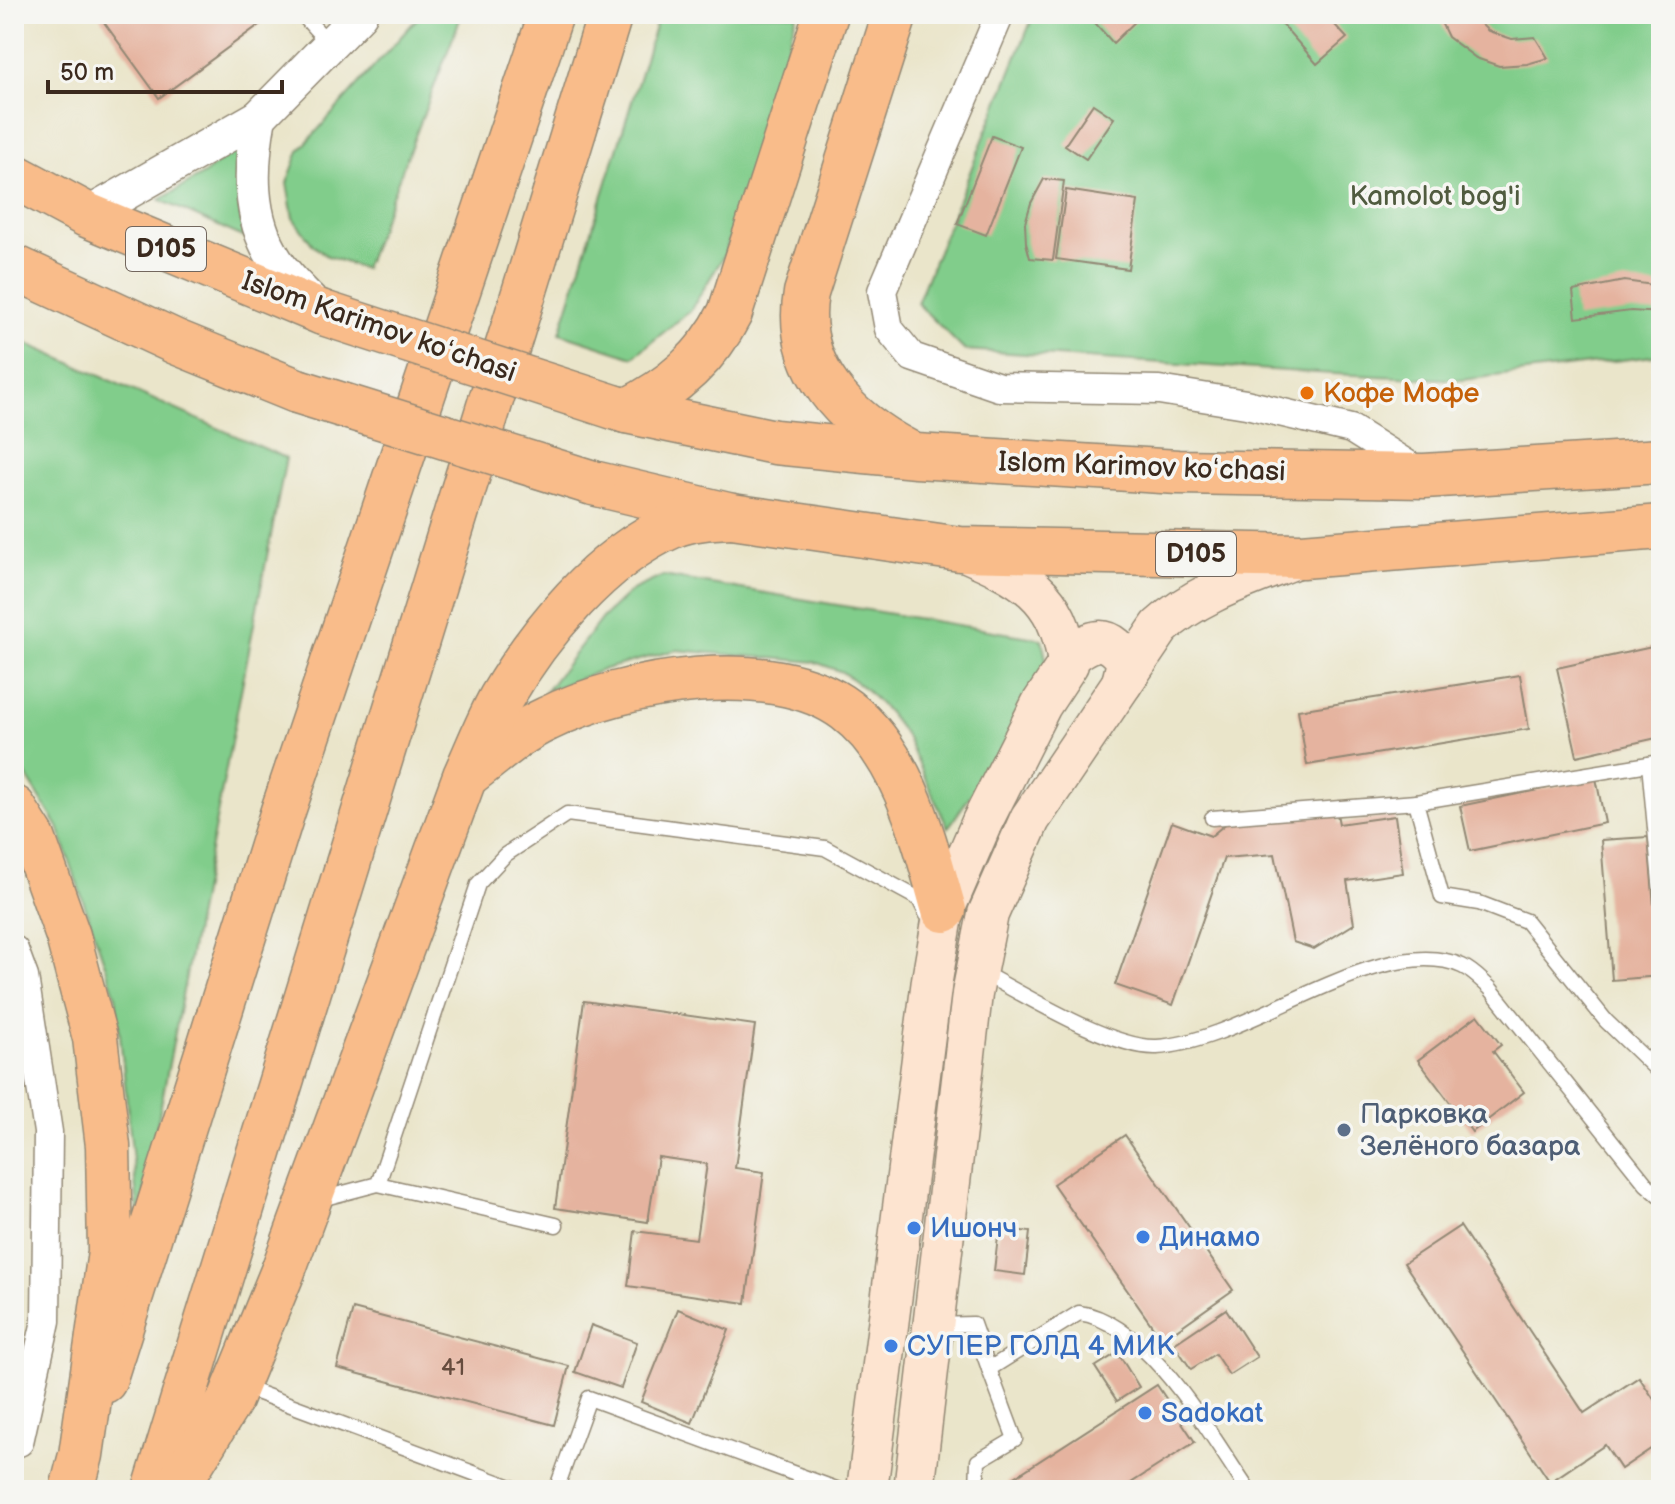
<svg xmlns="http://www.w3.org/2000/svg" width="1675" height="1504" viewBox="0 0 1675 1504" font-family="'Balsamiq Sans',sans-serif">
	<rect width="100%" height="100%" fill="#f6f6f2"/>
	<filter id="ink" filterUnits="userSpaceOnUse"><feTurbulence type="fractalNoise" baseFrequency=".0125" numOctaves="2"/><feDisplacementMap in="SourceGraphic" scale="16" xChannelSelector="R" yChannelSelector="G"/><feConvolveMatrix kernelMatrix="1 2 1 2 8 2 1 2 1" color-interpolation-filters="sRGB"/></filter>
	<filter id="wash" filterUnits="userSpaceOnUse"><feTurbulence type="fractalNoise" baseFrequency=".006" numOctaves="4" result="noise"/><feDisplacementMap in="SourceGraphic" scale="32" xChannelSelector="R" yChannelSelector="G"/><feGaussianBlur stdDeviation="1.8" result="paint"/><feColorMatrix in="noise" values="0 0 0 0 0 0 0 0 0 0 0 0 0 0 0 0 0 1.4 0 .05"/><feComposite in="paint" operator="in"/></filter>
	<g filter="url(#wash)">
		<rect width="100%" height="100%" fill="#eae5ca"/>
		<g fill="#81cd8b" stroke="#5e7c54" stroke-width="2">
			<path d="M421 14H462L364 269 325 255 313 245 293 218 287 183 299 151Z"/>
			<path d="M659 14H797L725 254 690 311 633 357 560 333Z"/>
			<path d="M1034 14H1661V355L1463 380 1333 374 964 350 917 303Z"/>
			<path d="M243 143C238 179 235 202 245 238L160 200 204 174Z"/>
			<path d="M14 338 286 458 139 1219 116 997 58 827 14 756Z"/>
			<path d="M663 576 1042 639 1050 679 948 828 906 736 886 710 864 688 842 672 815 662 676 650 605 669 546 691 602 618 632 590Z"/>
		</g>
		<g id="blocks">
			<g fill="#e5b39f">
				<path d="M98 14H167L170 18 175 14H274L159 98Z"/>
				<path d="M1087 14H1143L1113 43Z"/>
				<path d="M1273 14H1325L1347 38 1317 64Z"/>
				<path d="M1437 14H1471L1488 31 1512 39 1535 37 1548 58 1527 64 1499 66 1476 58 1448 37Z"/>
				<path d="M1093 104 1114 118 1086 159 1065 145Z"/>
				<path d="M992 136 1021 147 986 235 957 224Z"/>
				<path d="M1044 179 1064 181 1053 260 1030 258 1026 243 1025 223 1031 203Z"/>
				<path d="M1066 190 1138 201 1128 269 1056 259Z"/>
				<path d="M1624 281 1661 286V313L1631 311 1576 318 1573 291Z"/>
				<path d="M1661 645V737L1577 756 1557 668Z"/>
				<path d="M1520 675 1529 729 1307 765 1298 710Z"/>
				<path d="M1596 778 1605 823 1470 851 1460 806Z"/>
				<path d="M1337 814 1339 824 1395 816 1403 873 1347 881 1354 924 1314 949 1293 942 1275 854 1224 858 1173 1005 1115 985 1172 822 1211 836 1229 821Z"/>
				<path d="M1648 837 1660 976 1612 980 1601 840Z"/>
				<path d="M584 1001 755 1025 735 1168 764 1172 746 1303 628 1286 635 1231 696 1239 707 1164 658 1157 648 1222 555 1208Z"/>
				<path d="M1478 1015 1501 1045 1493 1051 1524 1092 1472 1132 1418 1060Z"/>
				<path d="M1125 1135 1233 1290 1162 1340 1053 1184Z"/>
				<path d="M1460 1226 1584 1413 1639 1377 1661 1410V1442L1621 1469 1605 1445 1550 1482 1404 1263Z"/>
				<path d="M999 1228 1030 1232 1025 1275 994 1271Z"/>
				<path d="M353 1309 569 1366 554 1425 337 1368Z"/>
				<path d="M678 1309 729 1330 692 1423 641 1402Z"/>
				<path d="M1226 1309 1257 1357 1229 1375 1215 1354 1191 1369 1174 1344Z"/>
				<path d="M591 1325 637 1342 621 1388 575 1372Z"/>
				<path d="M1114 1355 1121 1358 1139 1387 1117 1401 1095 1367Z"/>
				<path d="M1157 1385 1195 1442 1120 1490H1013L1007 1482Z"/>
			</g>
		</g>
	</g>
	<g filter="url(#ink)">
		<use href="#blocks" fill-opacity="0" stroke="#928874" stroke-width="2"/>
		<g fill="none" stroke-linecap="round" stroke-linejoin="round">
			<defs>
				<g id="service">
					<path d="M302 14 329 44"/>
					<path d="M1649 764 1661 892"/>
					<path d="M1416 802 1661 762"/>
					<path d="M1212 818 1416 802 1442 897 1479 903 1526 921 1606 1021 1661 1074"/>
					<path d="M979 971C1022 993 1111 1049 1157 1047 1248 1042 1381 930 1462 966 1473 971 1481 980 1490 988L1646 1184 1661 1197"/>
					<path d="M378 1184 556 1225"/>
					<path d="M317 1200 378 1184 478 884 505 855 567 814 825 848 919 899 927 915"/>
					<path d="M936 1325 973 1324 989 1369 1079 1313C1148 1322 1211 1436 1248 1490"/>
					<path d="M240 1386 519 1490"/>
					<path d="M556 1490 589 1398 839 1490"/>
					<path d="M974 1490 977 1488 978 1461 1015 1439 989 1369"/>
				</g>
				<g id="minor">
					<path d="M1000 14 882 291 889 329 912 357 999 387 1159 390 1246 404 1351 429 1421 473"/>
					<path d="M14 950 24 977 48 1132 46 1321 19 1442"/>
				</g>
				<g id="tertiary">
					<path d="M259 117C250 166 247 217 276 261 287 278 303 293 317 307"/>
					<path d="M87 215 259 117 360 14"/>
				</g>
				<g id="secondary">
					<path d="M1067 658C1081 647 1099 633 1115 647 1120 651 1125 656 1126 663 1126 669 1123 677 1122 683"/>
					<path d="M867 1490 932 980 944 910 982 822 1041 705 1068 664C1059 592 1022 576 960 549"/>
					<path d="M914 1490 972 994 988 914 1030 819 1160 627C1199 591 1253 576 1301 556"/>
				</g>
				<g id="primary">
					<path d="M895 14 806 293C793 367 846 420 907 452"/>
					<path d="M14 267 176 342 297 391"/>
					<path d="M626 411 775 442 845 449 916 456 1178 472 1424 476 1661 461"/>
					<path d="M593 483 732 516 960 549 1302 556 1661 527"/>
					<path d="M104 1381 283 811 551 14"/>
				</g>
				<g id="trunk">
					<path d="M14 176 87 215 323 313"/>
					<path d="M617 408 626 411C671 389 707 359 730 313L826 14"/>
					<path d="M467 775C492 756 518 732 547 719 623 681 773 655 846 710 905 754 925 844 944 910"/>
					<path d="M14 808 33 838 68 936 95 1038 108 1146 110 1252 81 1455 72 1490"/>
					<path d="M155 1490 610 14"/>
					<path d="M175 1490 230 1400 283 1271 465 776C477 750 487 723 501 698 539 633 601 557 672 526 690 518 712 517 732 516"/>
				</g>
			</defs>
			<use href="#service" stroke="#928874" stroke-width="17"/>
			<use href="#minor" stroke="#928874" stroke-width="31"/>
			<use href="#tertiary" stroke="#928874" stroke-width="37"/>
			<use href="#secondary" stroke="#928874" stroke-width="43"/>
			<use href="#primary" stroke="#928874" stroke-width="47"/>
			<use href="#trunk" stroke="#928874" stroke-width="47"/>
			<use href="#service" stroke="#fff" stroke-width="14"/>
			<use href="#minor" stroke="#fff" stroke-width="28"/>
			<use href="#tertiary" stroke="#fff" stroke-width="34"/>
			<use href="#secondary" stroke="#fde4d0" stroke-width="40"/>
			<use href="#primary" stroke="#f9bc8a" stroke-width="44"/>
			<use href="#trunk" stroke="#f9bc8a" stroke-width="44"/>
			<defs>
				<path id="primary-bridge" d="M297 391 593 483"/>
				<path id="trunk-bridge" d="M323 313 617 408"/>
			</defs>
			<use href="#primary-bridge" stroke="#928874" stroke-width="47" stroke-linecap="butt"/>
			<use href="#trunk-bridge" stroke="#928874" stroke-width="47" stroke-linecap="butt"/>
			<use href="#primary-bridge" stroke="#f9bc8a" stroke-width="44"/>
			<use href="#trunk-bridge" stroke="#f9bc8a" stroke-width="44"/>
		</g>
	</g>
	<circle fill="#e8710a" stroke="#f6f6f2" stroke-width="3" cx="1307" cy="393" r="8"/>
	<circle fill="#5c6f8a" stroke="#f6f6f2" stroke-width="3" cx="1344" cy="1130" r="8"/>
	<g fill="#3f7fe0" stroke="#f6f6f2" stroke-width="3">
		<circle cx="914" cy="1228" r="8"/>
		<circle cx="1143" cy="1237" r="8"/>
		<circle cx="891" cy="1346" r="8"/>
		<circle cx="1145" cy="1413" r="8"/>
	</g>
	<g text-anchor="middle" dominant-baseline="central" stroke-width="7" stroke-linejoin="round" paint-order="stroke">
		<g font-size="24" fill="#664c3e">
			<text x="453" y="1367">41</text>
		</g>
		<g fill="#f6f6f2" stroke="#73675e" stroke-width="2">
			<rect x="126" y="227" width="80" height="44" rx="6"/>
			<rect x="1156" y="532" width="80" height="44" rx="6"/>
		</g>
		<g font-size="26" font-weight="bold" fill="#3b2a1e">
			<text x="166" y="249">D105</text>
			<text x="1196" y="554">D105</text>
		</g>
		<g font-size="28" fill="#505b3f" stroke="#f6f6f2">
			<text x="1435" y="196">Kamolot bog'i</text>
		</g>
		<g font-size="28" fill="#3b2a1e" stroke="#f6f6f2">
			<text transform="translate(379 327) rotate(19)">Islom Karimov koʻchasi</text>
			<text transform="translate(1142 467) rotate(2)">Islom Karimov koʻchasi</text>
		</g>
		<g font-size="28" fill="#c56008" stroke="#f6f6f2" text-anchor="start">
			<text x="1323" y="393">Кофе Мофе</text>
		</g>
		<g font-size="28" fill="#4e5e75" stroke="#f6f6f2" text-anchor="start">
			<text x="1360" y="1114">Парковка<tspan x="1360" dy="32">Зелёного базара</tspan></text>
		</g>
		<g font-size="28" fill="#366cbe" stroke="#f6f6f2" text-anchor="start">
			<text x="930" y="1228">Ишонч</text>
			<text x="1159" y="1237">Динамо</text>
			<text x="907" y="1346">СУПЕР ГОЛД 4 МИК</text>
			<text x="1161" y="1413">Sadokat</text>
		</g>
	</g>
	<rect width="1675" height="1504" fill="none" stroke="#f6f6f2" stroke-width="48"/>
	<path d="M48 80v12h234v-12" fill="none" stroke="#3b2a1e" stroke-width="4"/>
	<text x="60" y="80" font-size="24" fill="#3b2a1e" stroke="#f6f6f2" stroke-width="6" paint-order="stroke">50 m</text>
</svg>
